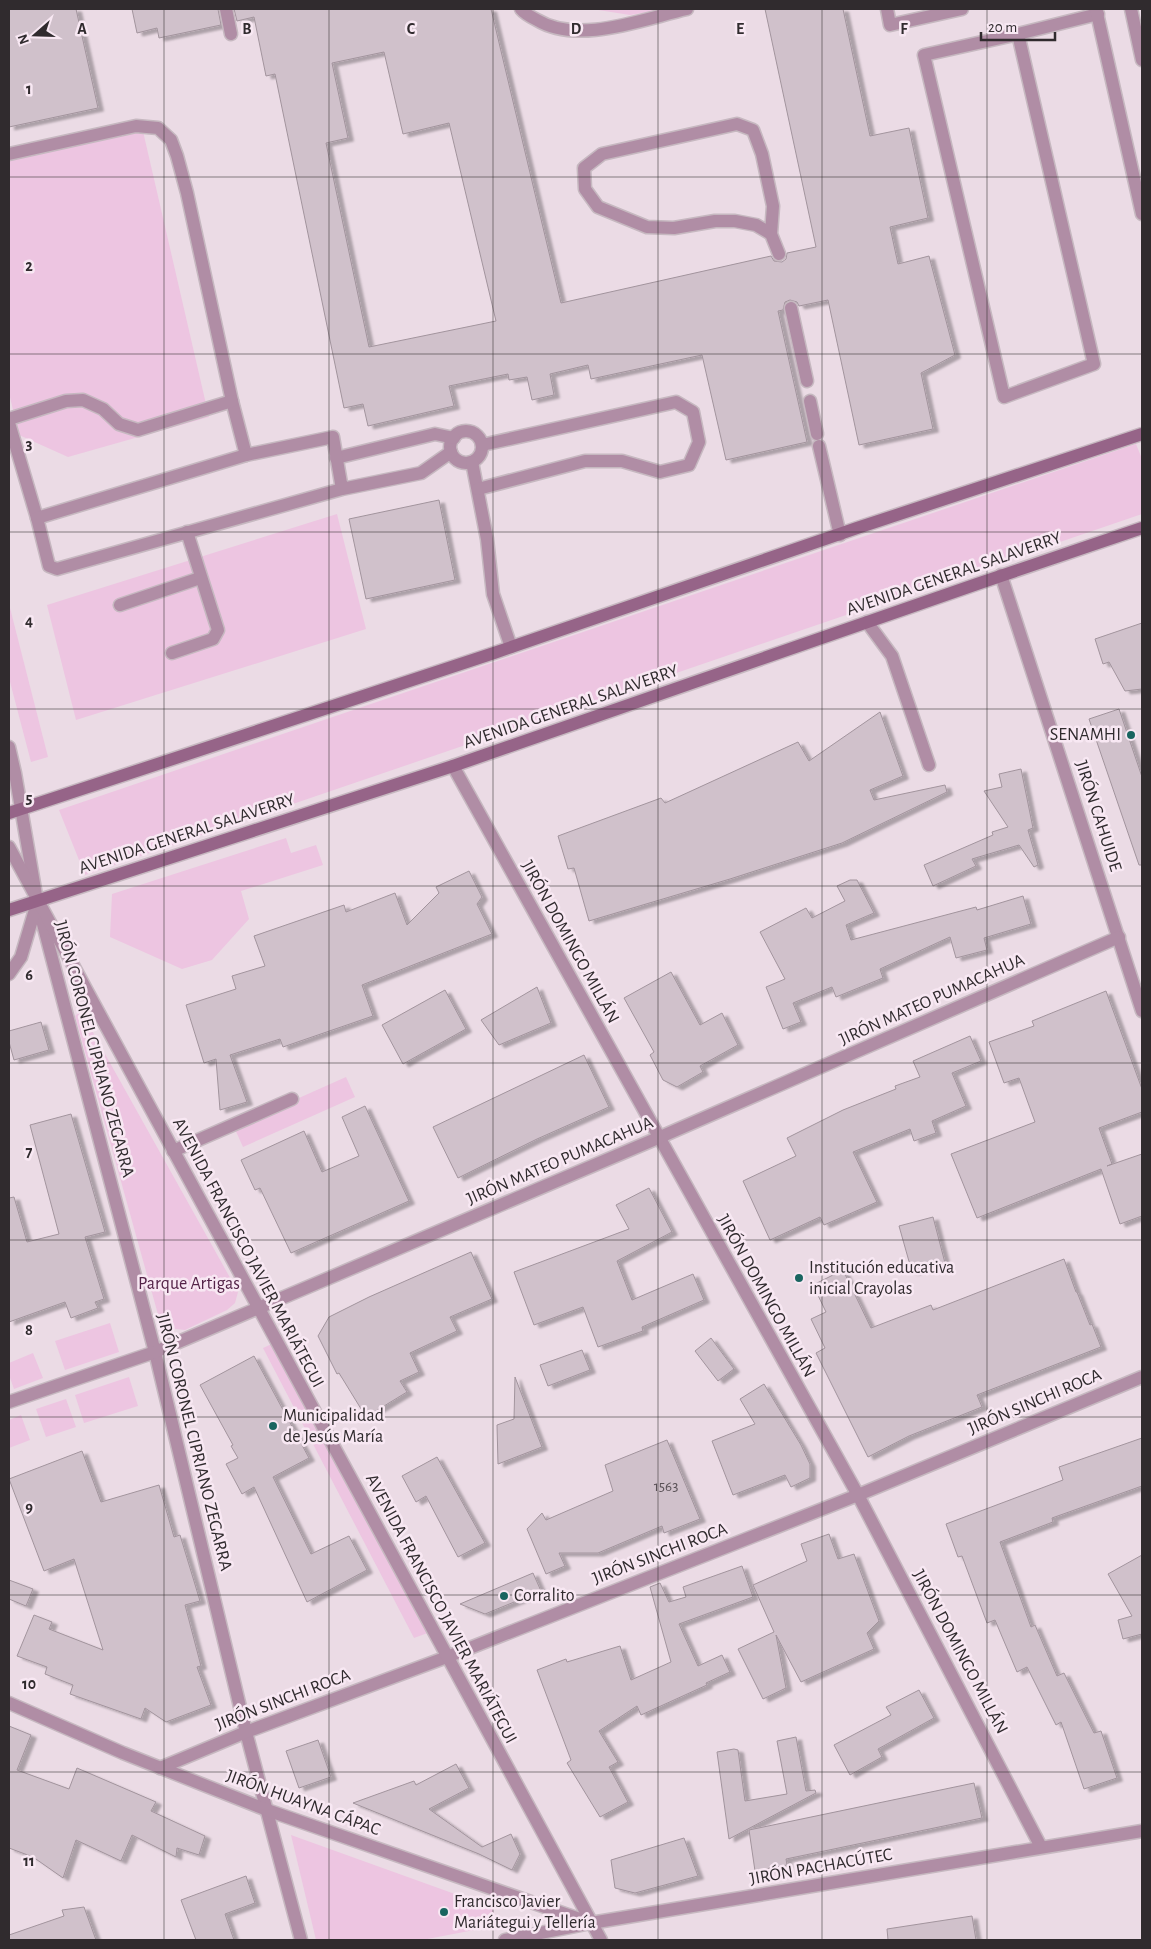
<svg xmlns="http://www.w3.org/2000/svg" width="1151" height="1949" viewBox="0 0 1151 1949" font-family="'Alegreya Sans',sans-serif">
	<defs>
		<filter id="shadow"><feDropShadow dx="5.5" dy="3" stdDeviation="1" flood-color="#0004"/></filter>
	</defs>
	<rect width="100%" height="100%" fill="#ebdbe5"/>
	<g fill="#edc5e1">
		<path d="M592 9H668L630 15Z"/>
		<path d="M142 127 209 417 68 457 19 435 9 393V154Z"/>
		<path d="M1136 444 1142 459V514L85 875 59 810Z"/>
		<path d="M337 514 366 629 76 720 47 605Z"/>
		<path d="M9 604 48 757 31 762 9 678Z"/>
		<path d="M286 838 291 853 316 845 323 865 241 891 249 919 212 960 182 969 110 937 112 894Z"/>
		<path d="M81 1011 238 1292 235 1303 227 1310 185 1330 167 1328 159 1318 75 1016Z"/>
		<path d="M346 1077 355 1097 243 1147 234 1127Z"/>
		<path d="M110 1323 119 1352 65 1370 55 1341Z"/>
		<path d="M276 1342 433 1631 414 1638 263 1348Z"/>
		<path d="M33 1353 43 1378 14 1389 9 1375V1363Z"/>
		<path d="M129 1377 138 1406 84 1423 75 1395Z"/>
		<path d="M66 1399 76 1427 46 1437 36 1409Z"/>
		<path d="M21 1415 30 1440 9 1448V1420Z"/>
		<path d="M291 1835 491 1907 498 1921 490 1927 422 1940H316Z"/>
	</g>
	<g fill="#d0c1cb" stroke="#a2949d" fill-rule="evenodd" filter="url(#shadow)">
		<path d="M9 9H76L98 108 9 127Z"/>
		<path d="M132 9H218L221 25 159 38 157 28 137 33Z"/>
		<path d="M234 9H491L561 303 771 256 774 261 782 262 786 259 787 253 816 247 765 9H843L870 136 909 128 928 218 890 227 898 264 929 256 955 355 921 373 933 429 859 445 828 300 799 306 797 302 790 300 785 302 783 310 778 311 807 442 726 460 702 355 591 379 588 365 550 374 554 395 532 400 527 377 509 380 508 374 449 386 454 406 368 426 363 404 344 408 275 74 266 76 254 17 237 21ZM384 52 403 134 449 123 496 321 369 347 326 143 348 138 332 63Z"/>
		<path d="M439 500 455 580 366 599 349 519Z"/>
		<path d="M1142 623V689L1125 691 1109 662 1103 664 1095 639Z"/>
		<path d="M1119 709 1142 777V865H1139L1089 719Z"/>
		<path d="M880 712 903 776 870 790 874 800 945 785 947 792 842 843 730 879 589 921 574 868 568 869 558 836 661 798 665 803 798 742 809 761Z"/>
		<path d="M1021 769 1033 828 1028 830 1038 865 1034 867 1019 845 972 859 976 866 933 886 924 865 993 835 992 832 1008 827 984 791 1002 787 999 774Z"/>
		<path d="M469 871 482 897 477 904 492 934 362 985 373 1016 283 1047 280 1039 230 1055 247 1102 220 1110 216 1059 204 1063 186 1005 236 989 232 976 265 966 254 936 344 905 346 912 395 893 407 925 439 893 436 887Z"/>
		<path d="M850 880H857L874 913 846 925 851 940 976 907 977 910 1023 896 1031 924 984 938 987 950 956 958 950 937 880 969 883 978 836 997 832 987 793 1003 801 1022 783 1029 766 987 785 979 760 932 806 908 812 918 845 901 837 886Z"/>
		<path d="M671 972 700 1025 722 1013 738 1045 700 1066 703 1072 677 1087 663 1080 650 1055 654 1052 624 998Z"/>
		<path d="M537 987 551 1023 499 1045 481 1020Z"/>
		<path d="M445 990 466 1029 403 1064 382 1025Z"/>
		<path d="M1106 991 1142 1089V1112L1099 1128 1112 1164 1107 1166 1142 1154V1216L1120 1224 1101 1169 977 1218 951 1154 1035 1122 1019 1078 1004 1083 989 1042 1034 1026 1032 1021Z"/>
		<path d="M41 1022 49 1050 14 1060 9 1042V1031Z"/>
		<path d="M970 1036 981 1061 952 1073 966 1106 932 1121 936 1133 914 1141 910 1129 853 1152 877 1202 824 1225 820 1217 770 1240 743 1181 796 1156 787 1138 843 1110 896 1089 895 1086 920 1077 913 1061Z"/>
		<path d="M584 1055 609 1107 537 1139 458 1178 433 1127Z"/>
		<path d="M365 1106 409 1201 291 1253 260 1188 255 1190 241 1160 304 1131 322 1172 359 1156 342 1117Z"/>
		<path d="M71 1114 105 1232 85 1237 104 1299 95 1302 98 1308 71 1318 65 1302 9 1322V1198L14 1197 27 1242 59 1234 30 1125Z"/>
		<path d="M649 1188 672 1232 617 1261 632 1300 693 1274 704 1300 642 1327 643 1331 598 1347 583 1307 534 1325 514 1272 629 1229 616 1205Z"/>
		<path d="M933 1217 945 1263 912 1272 899 1226Z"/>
		<path d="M471 1252 492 1299 450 1317 457 1331 410 1353 419 1372 400 1381 407 1392 366 1417 339 1373 337 1374 318 1336 329 1317 369 1297Z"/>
		<path d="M1064 1259 1076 1292H1077L1090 1325 1092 1324 1101 1347 977 1395 982 1407 909 1436 868 1457 816 1353 825 1348 811 1319 826 1312 813 1285 843 1270 871 1328 931 1305 933 1310Z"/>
		<path d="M711 1338 734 1369 718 1381 695 1351Z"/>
		<path d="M582 1350 590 1370 548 1386 540 1365Z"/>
		<path d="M254 1356 309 1458 273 1477 311 1554 349 1536 367 1570 307 1602 254 1487 242 1494 226 1464 238 1458 231 1446 233 1445 200 1385Z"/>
		<path d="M515 1377 542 1447 498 1464 497 1425 514 1419Z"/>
		<path d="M764 1384 801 1445 810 1464V1478L791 1487 785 1475 733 1495 712 1441 755 1424 740 1399Z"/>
		<path d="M1142 1438V1486L1052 1518 1053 1522 1000 1542 1031 1627 1035 1625 1057 1676 1064 1673 1094 1733 1101 1731 1117 1778 1084 1789 1061 1722 1056 1725 1027 1667 1017 1672 995 1620 987 1623 962 1556 958 1557 946 1524 1063 1480 1059 1467Z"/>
		<path d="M667 1440 700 1519 664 1533 662 1526 598 1553H559L565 1566 546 1574 527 1529 542 1513 546 1520 613 1491 605 1465Z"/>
		<path d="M82 1451 101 1502 159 1485 174 1537 180 1535 200 1601 185 1605 201 1666 197 1667 211 1705 166 1722 145 1708 141 1719 70 1694 73 1685 45 1674 47 1667 17 1656 34 1615 52 1622 49 1629 103 1650 74 1559 44 1571 9 1479Z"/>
		<path d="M437 1457 485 1543 458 1557 426 1496 416 1502 402 1476Z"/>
		<path d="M829 1534 838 1559 854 1554 879 1621 867 1633 874 1649 801 1682 776 1635 786 1688 763 1699 738 1649 774 1632 753 1585 807 1561 801 1544Z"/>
		<path d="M1142 1555V1634L1123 1639 1118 1620 1132 1616 1108 1574Z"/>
		<path d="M742 1566 753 1597 679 1624 698 1666 722 1655 730 1672 706 1683 707 1685 641 1715 637 1706 599 1731 618 1762 609 1767 628 1802 600 1817 567 1763 571 1760 537 1670 566 1659 567 1662 620 1646 631 1680 671 1662 650 1587 660 1583 669 1602 686 1597 683 1587Z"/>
		<path d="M533 1573 541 1591 485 1614 460 1604Z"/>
		<path d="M9 1580 33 1589 26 1606 9 1599Z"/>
		<path d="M919 1690 934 1718 878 1749 882 1757 850 1775 834 1745 891 1715 886 1707Z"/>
		<path d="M9 1726 31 1735 17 1770 69 1789 77 1768 156 1802 151 1811 205 1836 199 1855 177 1848 176 1857 132 1835 121 1861 76 1840 63 1878 33 1857 9 1848Z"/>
		<path d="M796 1737 806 1791 815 1790 816 1793 729 1839 717 1752 734 1749 738 1750 745 1801 787 1794 777 1741Z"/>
		<path d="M318 1740 331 1777 299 1788 286 1751Z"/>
		<path d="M456 1764 469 1788 429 1809 482 1847 511 1834 520 1854 512 1870 479 1854 353 1803 414 1781 416 1785Z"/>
		<path d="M974 1783 982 1818 786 1859 787 1865 755 1871 749 1830Z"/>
		<path d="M684 1838 698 1876 635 1893 615 1888 611 1860Z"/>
		<path d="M246 1876 255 1903 225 1914 234 1940H196L181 1900Z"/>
		<path d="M84 1907 96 1940H9V1935L64 1916 62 1910Z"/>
		<path d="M972 1916 976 1940H888L887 1929Z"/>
	</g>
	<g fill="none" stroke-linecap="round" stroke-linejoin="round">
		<defs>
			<g id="service">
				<path d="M226 9 231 34"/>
				<path d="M521 9C525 14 531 17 537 20 578 45 643 19 687 9"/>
				<path d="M887 9 890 25 962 9"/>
				<path d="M1018 34 1094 364 1004 397 924 55Z"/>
				<path d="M1018 34 1098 14"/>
				<path d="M9 154 136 126 158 128 171 140 177 156 187 193 232 401 246 455"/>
				<path d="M771 234 756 225 735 221H715L674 228 647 227 598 207 585 189 584 168 602 154 737 124 753 130 762 154 773 206 771 234 779 254"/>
				<path d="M791 308 807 381"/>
				<path d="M810 401 817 434"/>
				<path d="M9 419 66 401 83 400 103 409 119 424 138 430 232 401"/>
				<path d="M9 423 37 518"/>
				<circle cx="466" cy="447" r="16"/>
				<path d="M819 446 840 535"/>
				<path d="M336 458 435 434 454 438"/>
				<path d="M472 462 487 539 493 594 511 647"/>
				<path d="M342 489 333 437 246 455 37 518 49 566 57 569 342 489 421 473 451 452"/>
				<path d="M478 489 585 461H622L660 472 689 465 699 442 693 412 676 402 482 445"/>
				<path d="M120 605 200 578"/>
				<path d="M867 622 892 656 929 765"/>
				<path d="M172 653 213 639 218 630 187 532"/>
				<path d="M173 1151 292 1099"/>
			</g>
			<g id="minor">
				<path d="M1001 575 1142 1011"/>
				<path d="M9 747 15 773 37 901 155 1352 246 1732 301 1940"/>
				<path d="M453 766 858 1495 1041 1847"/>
				<path d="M9 974 21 957 37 903"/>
				<path d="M9 1402 155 1352 658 1138 1119 937"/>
				<path d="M9 1703 123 1753 267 1810 591 1923"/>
				<path d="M160 1768 246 1732 447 1657 858 1495 1142 1377"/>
				<path d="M505 1940 591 1923 1142 1831"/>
			</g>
			<g id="tertiary">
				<path d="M1096 9 1142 214"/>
				<path d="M1131 9 1142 60"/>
				<path d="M9 847 601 1940"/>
			</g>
			<g id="secondary">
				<path d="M9 813 494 653 857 528 1142 434"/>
				<path d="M9 910 453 766 977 584 1142 528"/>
			</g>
		</defs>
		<use href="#service" stroke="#c6b8c0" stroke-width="15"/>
		<use href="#minor" stroke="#c6b8c0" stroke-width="15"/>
		<use href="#tertiary" stroke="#c6b8c0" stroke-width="15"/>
		<use href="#secondary" stroke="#c6b8c0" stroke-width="15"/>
		<use href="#service" stroke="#b08da5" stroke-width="12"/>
		<use href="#minor" stroke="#b08da5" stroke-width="12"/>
		<use href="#tertiary" stroke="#b08da5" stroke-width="12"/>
		<use href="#secondary" stroke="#966488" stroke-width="12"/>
	</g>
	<path fill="none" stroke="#302b2e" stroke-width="1" stroke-opacity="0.55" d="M164 9V1940M329 9V1940M493 9V1940M658 9V1940M822 9V1940M987 9V1940M9 177H1142M9 354H1142M9 532H1142M9 709H1142M9 886H1142M9 1063H1142M9 1240H1142M9 1417H1142M9 1595H1142M9 1772H1142"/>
	<g fill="#196560" stroke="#f8e8f3" stroke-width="2">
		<circle cx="1131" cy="735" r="5"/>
		<circle cx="799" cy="1278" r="5"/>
		<circle cx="273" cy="1426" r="5"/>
		<circle cx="504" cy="1596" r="5"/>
		<circle cx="444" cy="1912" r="5"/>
	</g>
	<g text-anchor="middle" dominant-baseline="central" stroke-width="5" stroke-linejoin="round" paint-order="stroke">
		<g font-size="15" fill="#585055">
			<text x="666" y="1486">1563</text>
		</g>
		<g font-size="18" fill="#302b2e" stroke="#f8e8f3">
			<text transform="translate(954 574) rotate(-19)">AVENIDA GENERAL SALAVERRY</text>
			<text transform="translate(571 707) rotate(-19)">AVENIDA GENERAL SALAVERRY</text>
			<text transform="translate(1098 816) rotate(72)">JIRÓN CAHUIDE</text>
			<text transform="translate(187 834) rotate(-18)">AVENIDA GENERAL SALAVERRY</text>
			<text transform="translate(570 942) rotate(61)">JIRÓN DOMINGO MILLÁN</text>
			<text transform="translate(932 1000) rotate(-24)">JIRÓN MATEO PUMACAHUA</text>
			<text transform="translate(94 1049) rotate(75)">JIRÓN CORONEL CIPRIANO ZEGARRA</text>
			<text transform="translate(560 1161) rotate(-23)">JIRÓN MATEO PUMACAHUA</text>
			<text transform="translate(248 1253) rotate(62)">AVENIDA FRANCISCO JAVIER MARIÁTEGUI</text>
			<text transform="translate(766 1296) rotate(61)">JIRÓN DOMINGO MILLÁN</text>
			<text transform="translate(1035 1402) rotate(-23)">JIRÓN SINCHI ROCA</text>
			<text transform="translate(194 1442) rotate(76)">JIRÓN CORONEL CIPRIANO ZEGARRA</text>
			<text transform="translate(660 1554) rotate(-21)">JIRÓN SINCHI ROCA</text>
			<text transform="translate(441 1609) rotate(62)">AVENIDA FRANCISCO JAVIER MARIÁTEGUI</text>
			<text transform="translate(960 1652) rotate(62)">JIRÓN DOMINGO MILLÁN</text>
			<text transform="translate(283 1700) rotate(-21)">JIRÓN SINCHI ROCA</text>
			<text transform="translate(303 1803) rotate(20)">JIRÓN HUAYNA CÁPAC</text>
			<text transform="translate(821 1867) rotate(-10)">JIRÓN PACHACÚTEC</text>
		</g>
		<g font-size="18" fill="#302b2e" stroke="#f8e8f3" text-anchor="start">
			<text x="1121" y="735" text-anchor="end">SENAMHI</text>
			<text x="809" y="1268">Institución educativa<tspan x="809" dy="21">inicial Crayolas</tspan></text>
			<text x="283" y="1416">Municipalidad<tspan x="283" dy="21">de Jesús María</tspan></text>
			<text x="514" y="1596">Corralito</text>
			<text x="454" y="1902">Francisco Javier<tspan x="454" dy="21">Mariátegui y Tellería</tspan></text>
		</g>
		<g font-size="18" fill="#542348" stroke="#f8e8f3">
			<text x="189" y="1284">Parque Artigas</text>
		</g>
	</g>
	<g font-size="16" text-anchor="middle" font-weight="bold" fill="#302b2e" stroke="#f8e8f3" stroke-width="5" stroke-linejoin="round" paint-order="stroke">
		<text x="82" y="34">A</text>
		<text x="247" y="34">B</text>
		<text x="411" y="34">C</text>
		<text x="576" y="34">D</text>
		<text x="740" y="34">E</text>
		<text x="904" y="34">F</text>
		<text x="29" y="94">1</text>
		<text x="29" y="271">2</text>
		<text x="29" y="449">3</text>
		<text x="29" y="626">4</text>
		<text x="29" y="803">5</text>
		<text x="29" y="980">6</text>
		<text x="29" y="1157">7</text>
		<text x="29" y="1335">8</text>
		<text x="29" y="1512">9</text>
		<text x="29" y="1689">10</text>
		<text x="29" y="1866">11</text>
	</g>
	<rect width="1151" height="1949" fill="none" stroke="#302b2e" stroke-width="20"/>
	<g transform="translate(35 35) rotate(250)" stroke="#f8e8f3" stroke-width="4" paint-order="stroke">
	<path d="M0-4L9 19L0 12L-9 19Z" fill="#302b2e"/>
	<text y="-8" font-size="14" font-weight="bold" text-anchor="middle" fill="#302b2e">N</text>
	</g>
	<path d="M981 32v8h74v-8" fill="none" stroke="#302b2e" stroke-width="2.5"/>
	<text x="988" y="32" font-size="15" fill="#302b2e" stroke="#f8e8f3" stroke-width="4" paint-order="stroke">20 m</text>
</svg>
